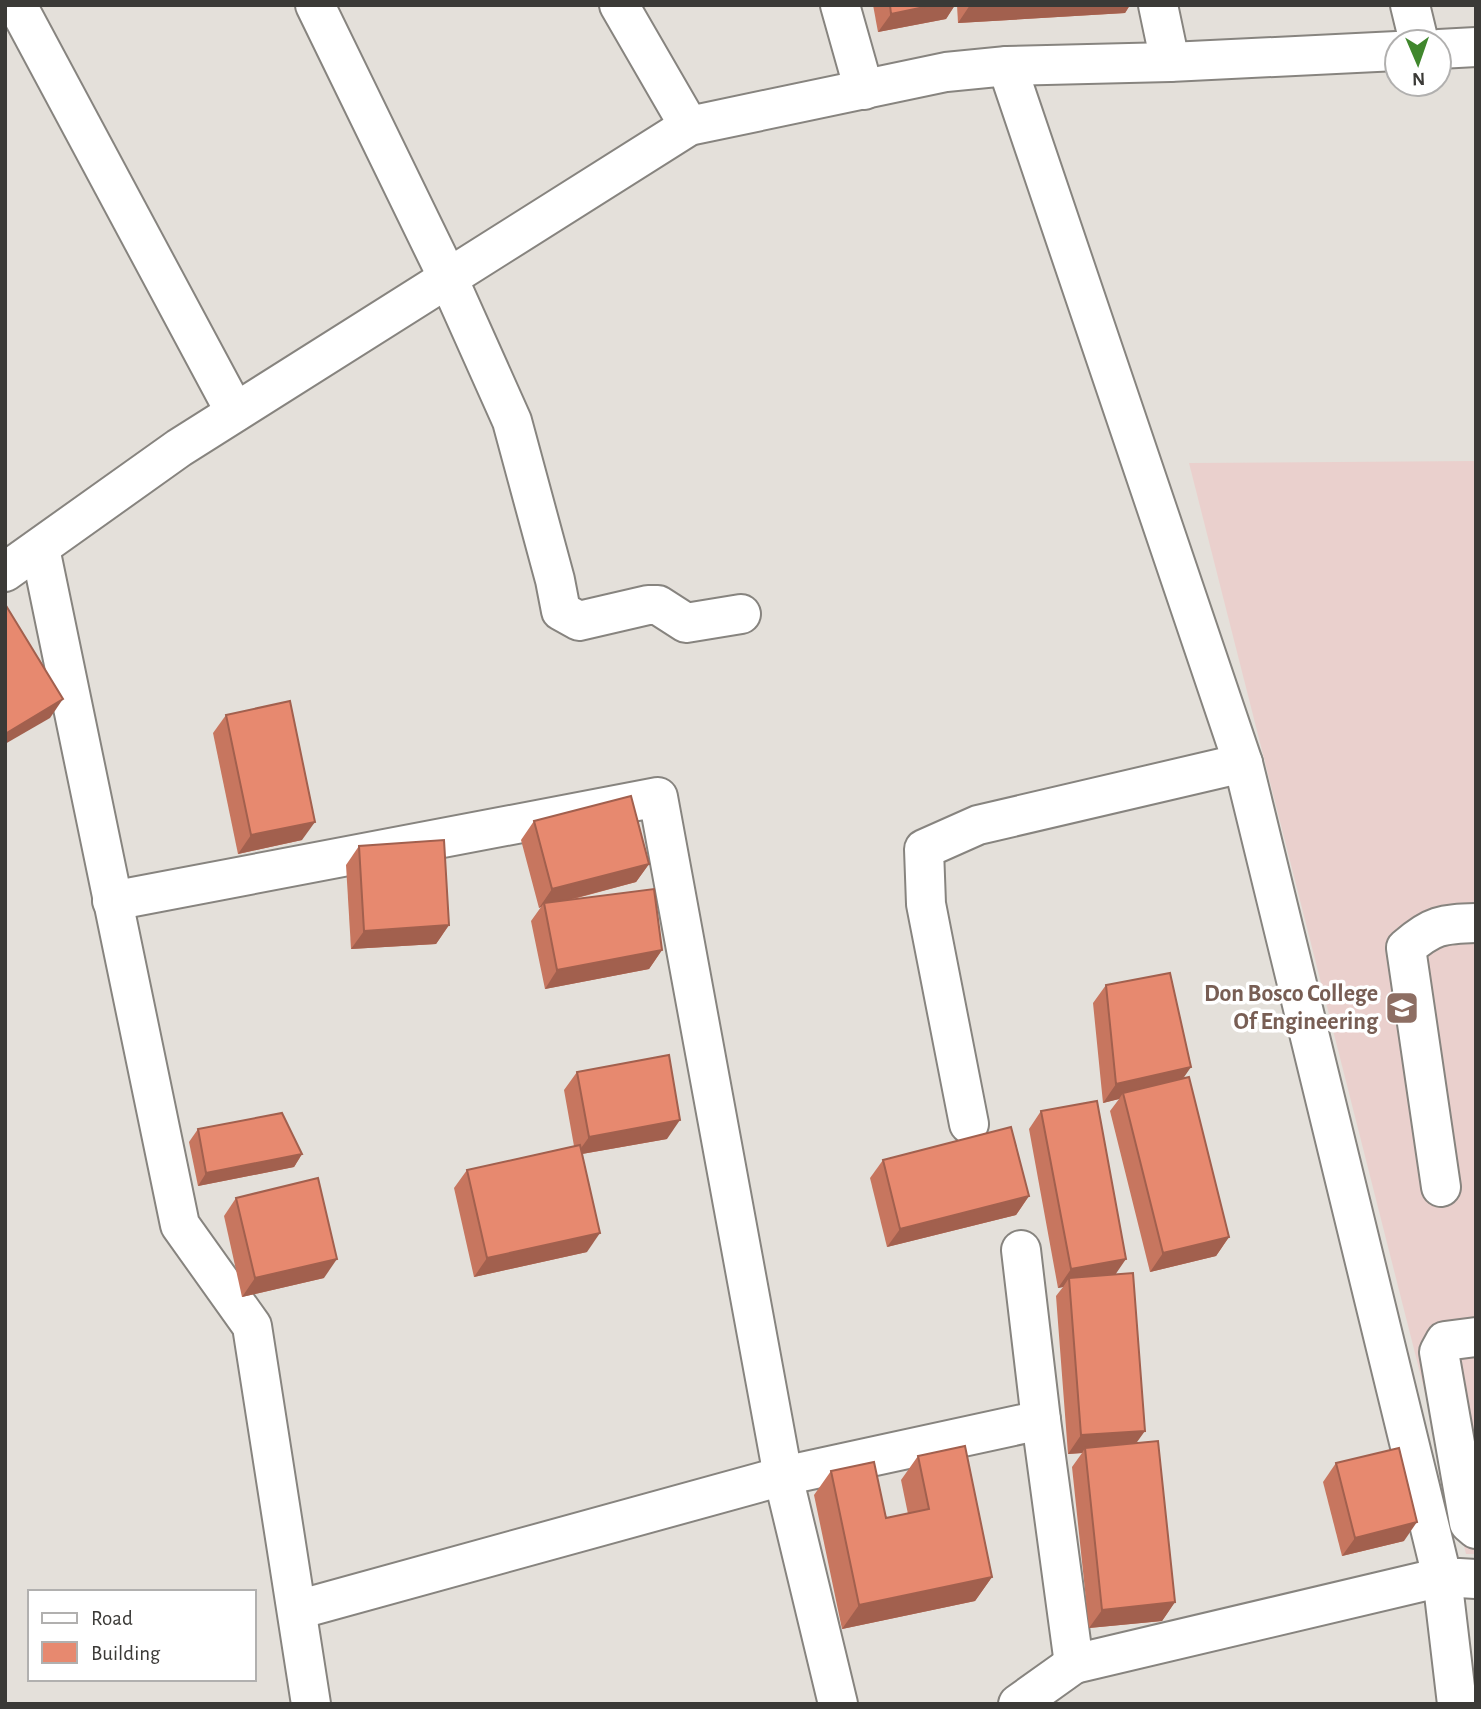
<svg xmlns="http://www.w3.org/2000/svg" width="1481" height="1709" viewBox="0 0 1481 1709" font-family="'Alegreya Sans',sans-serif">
	<rect width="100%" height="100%" fill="#e4e0da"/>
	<path fill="#ead0cd" d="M1476 461V1554H1466L1189 463Z"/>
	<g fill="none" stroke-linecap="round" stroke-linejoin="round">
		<defs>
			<g id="minor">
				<path d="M17 5 235 412"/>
				<path d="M315 5 448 278 512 421 555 580 561 611 579 621 648 605H658L686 623 741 614"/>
				<path d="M619 5 689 126"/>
				<path d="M840 5 864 90"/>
				<path d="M1158 5 1170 62"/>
				<path d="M1410 5 1419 42"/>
				<path d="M1439 49 1476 47"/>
				<path d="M1007 66 1243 763 1442 1577 1476 1579"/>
				<path d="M40 548 180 1225 252 1326 311 1704"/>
				<path d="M5 572 179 448 689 126 946 72 1007 66 1170 62 1397 51"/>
				<path d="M112 901 658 797 783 1476 838 1704"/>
				<path d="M969 1124 926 904 924 849 978 825 1243 763"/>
				<path d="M1441 1187 1406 948C1432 925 1442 924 1476 923"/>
				<path d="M1021 1250 1041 1420 1074 1664 1442 1577 1457 1704"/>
				<path d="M1476 1337 1445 1341 1439 1352 1469 1523 1476 1529"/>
				<path d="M297 1610 783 1476 1041 1420"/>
				<path d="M1018 1704 1074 1664"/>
			</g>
		</defs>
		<use href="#minor" stroke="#87847f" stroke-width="42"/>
		<use href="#minor" stroke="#fff" stroke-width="38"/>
	</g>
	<g fill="#c7765f">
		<path d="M873 5H955L946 19 878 32Z"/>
		<path d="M957 5H1130L1125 13 958 23Z"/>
		<path d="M226 715 302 840 238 854 213 733Z"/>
		<path d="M534 821 649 864 636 882 570 900 662 950 649 969 545 989 531 921 541 907 539 908 521 840Z"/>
		<path d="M359 846 449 925 436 944 351 949 346 865Z"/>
		<path d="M1106 985 1183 1078 1229 1237 1216 1256 1150 1272 1110 1111 1119 1099 1103 1103 1093 1003Z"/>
		<path d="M577 1072 667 1139 582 1154 587 1252 474 1277 454 1188 467 1170 574 1146 564 1090Z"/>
		<path d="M1041 1111 1116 1274 1136 1443 1175 1602 1162 1621 1089 1628 1072 1467 1082 1453 1068 1454 1056 1296 1063 1287 1058 1288 1029 1129Z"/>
		<path d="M198 1129 302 1154 294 1167 198 1186 189 1142Z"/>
		<path d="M883 1160 1029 1196 1016 1215 887 1247 870 1178Z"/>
		<path d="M236 1198 324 1278 242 1297 224 1216Z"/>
		<path d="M1476 1350V1403L1474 1353Z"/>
		<path d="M918 1456 992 1577 975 1601 842 1629 814 1495 831 1471 886 1518 908 1514 901 1480Z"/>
		<path d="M1336 1463 1404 1541 1342 1556 1323 1482Z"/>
	</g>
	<g fill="#a2604e">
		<path d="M934 5H955L946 19 878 32 891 14Z"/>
		<path d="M970 5H1130L1125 13 958 23Z"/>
		<path d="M63 699 50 718 5 744V734Z"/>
		<path d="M315 822 302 840 238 854 251 835Z"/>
		<path d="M649 864 636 882 545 906 544 903 541 907 539 908 552 889Z"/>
		<path d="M449 925 436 944 351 949 364 931Z"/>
		<path d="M662 950 649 969 545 989 557 970Z"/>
		<path d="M1191 1067 1178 1086 1123 1093 1119 1099 1103 1103 1116 1084Z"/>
		<path d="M680 1120 667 1139 576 1155 589 1137Z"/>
		<path d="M302 1154 294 1167 198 1186 206 1173Z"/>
		<path d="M1029 1196 1016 1215 887 1247 900 1229Z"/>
		<path d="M600 1233 587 1252 474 1277 487 1258Z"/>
		<path d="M1229 1237 1216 1256 1150 1272 1163 1253Z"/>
		<path d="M337 1259 324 1278 242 1297 255 1278Z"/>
		<path d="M1126 1259 1113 1278H1069L1063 1287 1058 1288 1071 1269Z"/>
		<path d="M1145 1431 1132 1449 1085 1448 1082 1453 1068 1454 1081 1435Z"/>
		<path d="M1417 1522 1404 1541 1342 1556 1355 1538Z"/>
		<path d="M992 1577 975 1601 842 1629 859 1605Z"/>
		<path d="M1175 1602 1162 1621 1089 1628 1102 1610Z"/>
	</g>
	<g fill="#e7896f" stroke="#a2604e" stroke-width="2">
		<path d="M890 5H934L891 14Z"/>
		<path d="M5 604 63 699 5 734Z"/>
		<path d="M290 701 315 822 251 835 226 715Z"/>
		<path d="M631 796 649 864 552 889 534 821Z"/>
		<path d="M444 840 449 925 364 931 359 846Z"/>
		<path d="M654 889 662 950 557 970 544 903Z"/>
		<path d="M1170 973 1191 1067 1116 1084 1106 985Z"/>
		<path d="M669 1055 680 1120 589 1137 577 1072Z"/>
		<path d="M1189 1077 1229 1237 1163 1253 1123 1093Z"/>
		<path d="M1097 1101 1126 1259 1071 1269 1041 1111Z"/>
		<path d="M282 1113 302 1154 206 1173 198 1129Z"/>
		<path d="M1011 1127 1029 1196 900 1229 883 1160Z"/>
		<path d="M580 1145 600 1233 487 1258 467 1170Z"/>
		<path d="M318 1178 337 1259 255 1278 236 1198Z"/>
		<path d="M1133 1273 1145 1431 1081 1435 1069 1278Z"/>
		<path d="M1158 1441 1175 1602 1102 1610 1085 1448Z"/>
		<path d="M965 1446 992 1577 859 1605 831 1471 874 1462 886 1518 929 1509 918 1456Z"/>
		<path d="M1399 1448 1417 1522 1355 1538 1336 1463Z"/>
	</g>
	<defs>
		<symbol id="university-square" viewBox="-11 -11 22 22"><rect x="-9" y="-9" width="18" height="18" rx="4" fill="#8d6e63" stroke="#fff"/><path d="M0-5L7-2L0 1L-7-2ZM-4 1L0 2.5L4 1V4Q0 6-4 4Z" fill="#fff"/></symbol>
	</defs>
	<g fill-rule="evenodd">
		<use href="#university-square" x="1383" y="989" width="38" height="38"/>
	</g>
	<g text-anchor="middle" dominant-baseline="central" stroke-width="7" stroke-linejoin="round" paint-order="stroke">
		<g font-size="24" font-weight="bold" fill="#785e54" stroke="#fff" text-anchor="end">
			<text x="1378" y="994">Don Bosco College<tspan x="1378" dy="28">Of Engineering</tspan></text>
		</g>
	</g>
	<rect width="1481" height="1709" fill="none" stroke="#3b3a37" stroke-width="14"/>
	<rect x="28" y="1590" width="228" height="91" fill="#ffffff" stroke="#b1b0af" stroke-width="2"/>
	<rect x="42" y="1613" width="35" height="10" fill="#ffffff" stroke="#b1b0af" stroke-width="2"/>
	<text x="91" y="1625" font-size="21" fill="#3b3a37">Road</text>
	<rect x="42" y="1642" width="35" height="21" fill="#e7896f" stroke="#b1b0af" stroke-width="2"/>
	<text x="91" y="1660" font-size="21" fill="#3b3a37">Building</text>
	<g transform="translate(1418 63) rotate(178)"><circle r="33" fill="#ffffff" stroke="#b1b0af" stroke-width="2"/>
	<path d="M0-5L12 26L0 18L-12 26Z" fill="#40872d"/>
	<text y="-10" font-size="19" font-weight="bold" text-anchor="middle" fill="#3b3a37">N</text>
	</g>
</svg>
